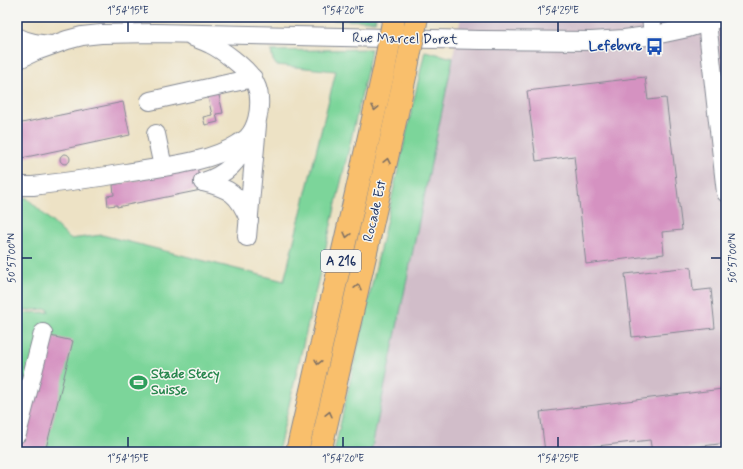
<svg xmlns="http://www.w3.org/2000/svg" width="743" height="469" viewBox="0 0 743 469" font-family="Mynerve,sans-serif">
	<rect width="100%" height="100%" fill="#f6f6f2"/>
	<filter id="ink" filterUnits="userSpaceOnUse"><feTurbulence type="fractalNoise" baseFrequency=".025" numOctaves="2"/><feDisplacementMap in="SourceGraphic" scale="8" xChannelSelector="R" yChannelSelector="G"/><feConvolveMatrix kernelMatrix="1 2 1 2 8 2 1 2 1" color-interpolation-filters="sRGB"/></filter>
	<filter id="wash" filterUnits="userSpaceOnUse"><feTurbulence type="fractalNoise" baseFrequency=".012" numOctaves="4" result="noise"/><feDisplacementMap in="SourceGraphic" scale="16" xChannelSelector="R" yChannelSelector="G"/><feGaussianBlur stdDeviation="0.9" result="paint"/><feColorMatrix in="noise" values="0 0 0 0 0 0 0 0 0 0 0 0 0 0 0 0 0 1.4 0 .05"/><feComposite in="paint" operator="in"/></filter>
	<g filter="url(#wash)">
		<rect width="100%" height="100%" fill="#ede2c5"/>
		<path fill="#d1bdc9" d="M461 17H726V452H371Z"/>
		<g fill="#7cd59a" stroke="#4c827c">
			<path d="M246 17H376L375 21Z"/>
			<path d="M371 49 367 71 278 452H17V313L49 312 48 309 17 311V196L27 198 70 239 102 235 284 281 336 71 276 65 273 60 271 51Z"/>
			<path d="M425 51 453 58 371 452H334Z"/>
		</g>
		<g id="blocks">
			<g fill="#d592c1">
				<path d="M645 77 648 100 666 98 682 230 662 232 664 254 586 264 574 156 536 161 527 91Z"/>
				<path d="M218 91 223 113 216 114 218 122 205 125 203 117 212 115 207 93Z"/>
				<path d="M123 102 130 135 17 159V124Z"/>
				<circle cx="65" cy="159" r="5"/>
				<path d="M197 167 201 190 117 207V205L108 206 107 196 114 195 113 185Z"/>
				<path d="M691 267 693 291 711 289 715 328 632 337 625 274Z"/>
				<path d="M46 335 73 341 45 452H17Z"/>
				<path d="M722 389 726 425V443L681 449V452H652L650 440 545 452 540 412Z"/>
			</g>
		</g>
	</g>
	<g filter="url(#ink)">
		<use href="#blocks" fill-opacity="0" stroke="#848892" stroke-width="1"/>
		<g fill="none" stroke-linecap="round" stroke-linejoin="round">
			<defs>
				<g id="minor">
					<path d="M651 17 653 35"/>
					<path d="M707 22 726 193"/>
					<path d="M17 37C28 43 39 44 51 45"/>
					<path d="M17 60 36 51 67 40 82 36 101 34 155 33 480 40 591 41 624 39 655 35 688 28 723 17"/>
					<path d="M150 101 253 78"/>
					<path d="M156 134 163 167"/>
					<path d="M203 182C228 174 238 162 249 138"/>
					<path d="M203 182C229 188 239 194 249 220"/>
					<path d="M17 185 24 186H33C64 182 95 178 126 173 160 167 209 163 238 144 241 142 245 140 248 137 257 127 260 111 259 98 259 92 256 83 252 78 246 68 221 49 210 44 204 41 198 39 193 37"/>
					<path d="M247 237 257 125"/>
					<path d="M17 434 43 333"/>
				</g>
				<g id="highway">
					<path d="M297 452 363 163 384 70"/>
					<path d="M320 452 368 243 406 72"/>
				</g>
			</defs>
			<use href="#minor" stroke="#848892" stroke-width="20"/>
			<use href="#highway" stroke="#848892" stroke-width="24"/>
			<use href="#minor" stroke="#fff" stroke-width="18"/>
			<use href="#highway" stroke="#f9bf6c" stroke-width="22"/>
			<defs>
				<g id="highway-bridge">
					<path d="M384 70 394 17"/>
					<path d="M406 72 417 17"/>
				</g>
			</defs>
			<use href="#highway-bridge" stroke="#848892" stroke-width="24" stroke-linecap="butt"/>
			<use href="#highway-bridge" stroke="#f9bf6c" stroke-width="22"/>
		</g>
		<defs><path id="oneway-chevron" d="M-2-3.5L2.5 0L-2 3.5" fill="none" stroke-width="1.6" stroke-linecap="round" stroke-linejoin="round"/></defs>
		<g stroke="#7f7064">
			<use href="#oneway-chevron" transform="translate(375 108) rotate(102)"/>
			<use href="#oneway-chevron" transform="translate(387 161) rotate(-78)"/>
			<use href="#oneway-chevron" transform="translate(347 235) rotate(103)"/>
			<use href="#oneway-chevron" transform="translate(358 287) rotate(-77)"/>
			<use href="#oneway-chevron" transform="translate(318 362) rotate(103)"/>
			<use href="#oneway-chevron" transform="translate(329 414) rotate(-77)"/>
		</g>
	</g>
	<path fill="none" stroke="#1b2f5e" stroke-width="1.5" d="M128 22V32M343 22V32M558 22V32M22 258H32M711 258H721M128 437V447M343 437V447M558 437V447"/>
	<defs>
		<symbol id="bus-bare" viewBox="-9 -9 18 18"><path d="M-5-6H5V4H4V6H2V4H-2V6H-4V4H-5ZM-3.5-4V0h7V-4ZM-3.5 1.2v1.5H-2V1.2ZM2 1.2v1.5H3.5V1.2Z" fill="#1a4fb4" stroke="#f6f6f2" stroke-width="2.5" paint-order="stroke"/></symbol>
		<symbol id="stadium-bare" viewBox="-9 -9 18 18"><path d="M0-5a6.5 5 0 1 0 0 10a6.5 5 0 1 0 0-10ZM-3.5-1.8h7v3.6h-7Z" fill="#2e9e5b" stroke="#f6f6f2" stroke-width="2.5" paint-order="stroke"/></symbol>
	</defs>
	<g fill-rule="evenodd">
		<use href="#bus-bare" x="642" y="34" width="25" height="25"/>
		<use href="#stadium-bare" x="126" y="370" width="25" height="25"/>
	</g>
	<g text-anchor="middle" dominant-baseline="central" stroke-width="3" stroke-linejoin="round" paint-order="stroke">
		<rect fill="#f6f6f2" stroke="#5d6b8a" stroke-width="1" x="321" y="250" width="40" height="22" rx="3"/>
		<g font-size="13" font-weight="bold" fill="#1b2f5e">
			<text x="341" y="261">A 216</text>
		</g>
		<g font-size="14" fill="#1b2f5e" stroke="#f6f6f2">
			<text transform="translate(405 39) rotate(1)">Rue Marcel Doret</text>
			<text transform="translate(375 211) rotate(-77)">Rocade Est</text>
		</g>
		<g font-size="14" font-weight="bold" fill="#164399" stroke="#f6f6f2" text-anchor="end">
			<text x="642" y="46">Lefebvre</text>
		</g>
		<g font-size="14" font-weight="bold" fill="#27864d" stroke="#f6f6f2" text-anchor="start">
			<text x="151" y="374">Stade Stecy<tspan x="151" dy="16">Suisse</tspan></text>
		</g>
	</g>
	<rect width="743" height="469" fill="none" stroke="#f6f6f2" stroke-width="44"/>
	<rect x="22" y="22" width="699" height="425" fill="none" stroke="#1b2f5e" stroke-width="1.5"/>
	<g font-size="10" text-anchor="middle" fill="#1b2f5e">
		<text x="128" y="14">1°54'15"E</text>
		<text x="343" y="14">1°54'20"E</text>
		<text x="558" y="14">1°54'25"E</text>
		<text transform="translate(11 258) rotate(-90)" y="4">50°57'00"N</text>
		<text transform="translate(732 258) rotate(-90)" y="4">50°57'00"N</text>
		<text x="128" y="462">1°54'15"E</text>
		<text x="343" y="462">1°54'20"E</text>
		<text x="558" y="462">1°54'25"E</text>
	</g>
</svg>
